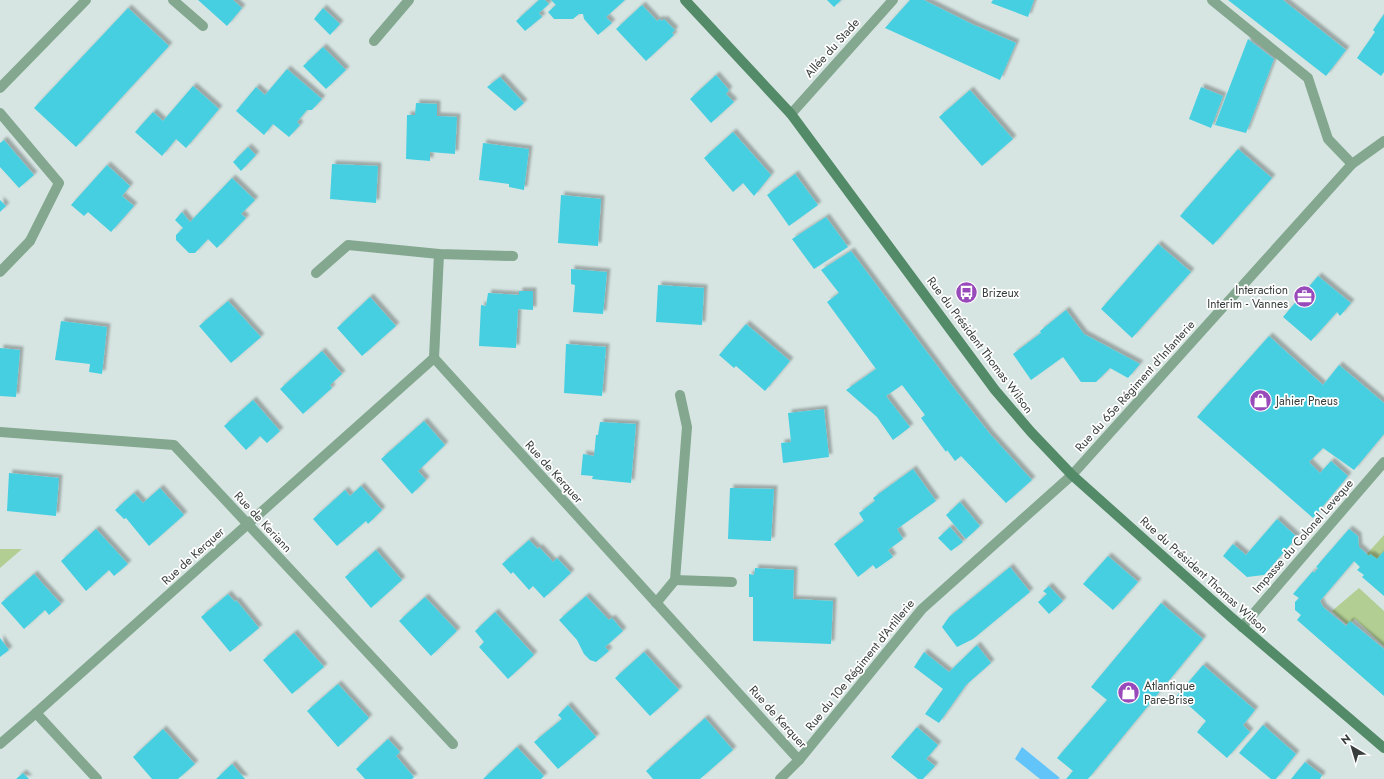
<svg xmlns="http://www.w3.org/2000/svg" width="1384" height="779" viewBox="0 0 1384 779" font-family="Jost,sans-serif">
	<defs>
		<filter id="shadow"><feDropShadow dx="3.5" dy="-3.5" stdDeviation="1" flood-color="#0004"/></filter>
	</defs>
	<rect width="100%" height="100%" fill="#d6e5e2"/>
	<g fill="#b2ce92">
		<path d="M1384 535V556L1375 566 1366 555Z"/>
		<path d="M0 549H22L0 568Z"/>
		<path d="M1359 588 1384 611V646L1355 619 1348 625 1332 611Z"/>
	</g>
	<path fill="#62c4f8" d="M1022 747 1060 778 1058 779H1040L1015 759Z"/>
	<g fill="#45cfe1" filter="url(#shadow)">
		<path d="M198 0H233L242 8 227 26Z"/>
		<path d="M539 0H545L549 4 539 13 542 17 525 31 516 21Z"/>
		<path d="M551 0H625L606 17 612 23 598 35 584 19 583 14H579L573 19H554L548 12 556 5Z"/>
		<path d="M827 0H841L834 7Z"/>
		<path d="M910 0H924L974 25 1016 43 1000 80 885 28Z"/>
		<path d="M993 0H1034L1028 17 991 3Z"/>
		<path d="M1228 0H1283L1346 50 1326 76Z"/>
		<path d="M642 5 657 21 660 19 662 21 664 19 675 30 672 33 674 35 646 61 616 29Z"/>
		<path d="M128 8 169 46 76 147 34 108Z"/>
		<path d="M323 8 340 24 330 35 314 19Z"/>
		<path d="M1384 14V72L1381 76 1357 58 1375 32 1373 30Z"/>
		<path d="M1248 39 1274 59 1246 133 1215 125Z"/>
		<path d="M323 47 346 70 326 89 303 66Z"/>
		<path d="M287 69 322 99 312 110H307L297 122 300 125 289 137 273 124 264 135 236 111 256 87 265 95Z"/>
		<path d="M716 75 729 90 726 94 734 102 711 123 690 99Z"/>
		<path d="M500 77 524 103 515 111 487 87Z"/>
		<path d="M193 86 219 109 186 148 176 139 162 156 135 132 153 112 163 121Z"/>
		<path d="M1201 87 1223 96 1211 128 1189 119Z"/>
		<path d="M970 90 1013 139 982 166 939 117Z"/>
		<path d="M416 103 437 104V116L457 117 455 154 430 152V161L406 159 407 115H415Z"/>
		<path d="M733 132 771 175 754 196 743 183 733 192 704 158Z"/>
		<path d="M4 140 34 175 19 188 0 167V143Z"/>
		<path d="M483 143 529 149 524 190 509 187V184L479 180Z"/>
		<path d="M248 147 256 155 241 171 233 162Z"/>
		<path d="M1238 149 1272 178 1213 245 1180 216Z"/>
		<path d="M332 164 378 166 376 203 330 199Z"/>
		<path d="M107 165 130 186 122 196 134 206 111 232 88 212 84 216 71 205Z"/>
		<path d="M795 174 818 205 789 226 767 195Z"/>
		<path d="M232 178 255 200 241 214 246 218 217 248 208 239 195 253H189L176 240V235L183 228 175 220 182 212 190 222Z"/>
		<path d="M561 195 601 199 598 246 558 243Z"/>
		<path d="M0 200 6 206 0 212Z"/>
		<path d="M826 217 848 247 814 269 792 239Z"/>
		<path d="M1158 244 1191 272 1132 338 1101 309Z"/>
		<path d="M851 251 957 392 990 434 1032 480 1006 503 961 456 955 461 947 450 946 452 921 418 925 415 902 385 886 396 910 427 893 440 877 417 846 390 876 369 827 302 839 293 821 270Z"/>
		<path d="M571 269 607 272 603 314 573 312 575 285 571 284Z"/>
		<path d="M1318 276 1351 303 1340 316 1337 312 1311 341 1283 317Z"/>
		<path d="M658 285 704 288 702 325 656 322Z"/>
		<path d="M519 291H533V310L518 309 516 348 479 346 481 305 486 306 488 293 519 295Z"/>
		<path d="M370 297 396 326 362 356 337 328Z"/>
		<path d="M228 301 261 337 231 363 199 326Z"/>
		<path d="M1066 310 1084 334 1140 364 1128 378 1110 368 1096 382H1081L1063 357 1031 380 1013 354 1041 333 1040 331Z"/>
		<path d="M61 321 107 327 102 374 89 372 90 364 55 360Z"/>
		<path d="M746 324 790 361 765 391 736 366 734 368 719 355Z"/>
		<path d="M1269 336 1323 385 1339 365 1384 403V434L1354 470 1323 448 1309 462 1320 473 1331 461 1348 476 1313 518 1197 417Z"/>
		<path d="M566 344 606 347 602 396 564 393Z"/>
		<path d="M0 348 20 350 16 397 0 396Z"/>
		<path d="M322 351 342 374 330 385 332 388 303 414 280 389Z"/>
		<path d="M253 400 280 431 267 443 260 436 246 450 224 426Z"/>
		<path d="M824 409 829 457 783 463 781 443 791 442 788 413Z"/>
		<path d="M424 421 445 445 418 471 426 480 412 494 381 459Z"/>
		<path d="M600 422 636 424 631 483 592 479 593 476 581 475 583 454 594 456 596 435H598Z"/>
		<path d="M913 469 936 501 897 529 903 539 888 550 893 557 876 569 873 565 858 577 834 544 864 521 859 513 875 501 873 498Z"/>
		<path d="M9 473 59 478 56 516 7 511Z"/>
		<path d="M361 486 382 510 368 524 366 521 337 546 313 519 345 490 350 496Z"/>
		<path d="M160 488 184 515 149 546 126 518 124 519 115 510 134 493 143 503Z"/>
		<path d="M730 488 774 489 771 541 728 539Z"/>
		<path d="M960 502 980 526 966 539 946 515Z"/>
		<path d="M1277 519 1297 537 1264 575 1247 577 1223 556 1233 544 1246 555Z"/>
		<path d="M950 527 963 542 951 551 938 538Z"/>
		<path d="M96 529 128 564 114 576 109 570 86 591 61 561Z"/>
		<path d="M1349 529 1358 536 1359 547 1369 556 1370 554 1377 559 1384 551V596L1362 577 1364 575 1357 570 1360 567 1354 561 1320 601 1323 607 1346 626 1350 621 1384 649V696L1297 620 1301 615 1295 610V602L1299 598 1293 594 1313 571 1314 573 1318 568 1316 567Z"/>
		<path d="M529 540 538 549 539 547 553 562 557 558 571 573 544 598 533 586 529 590 513 572 511 574 502 564Z"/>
		<path d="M376 550 402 580 371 608 345 577Z"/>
		<path d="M1108 556 1138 582 1113 610 1083 584Z"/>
		<path d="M1010 567 1030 592 973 639 957 647 942 627 949 617Z"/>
		<path d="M755 568 794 570 793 599 833 601 831 644 753 641V597H749V574L754 575Z"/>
		<path d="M34 574 61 604 49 615 45 610 24 629 1 603Z"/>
		<path d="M1049 586 1063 601 1049 614 1038 602 1047 594 1043 591Z"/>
		<path d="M228 594 235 602 236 600 259 628 230 652 201 617Z"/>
		<path d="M586 596 609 620 612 618 623 631 605 647 609 651 596 662 590 660 584 654 577 640 559 620Z"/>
		<path d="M425 597 457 631 431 656 399 621Z"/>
		<path d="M1161 603 1203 639 1088 779H1066L1073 771 1057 758 1107 700 1091 687Z"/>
		<path d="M495 612 534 655 508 679 479 647 484 642 475 631Z"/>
		<path d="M294 633 324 667 292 694 263 660Z"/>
		<path d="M0 638 9 650 0 657Z"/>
		<path d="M977 645 991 663 966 685 939 723 925 714 943 689 914 667 924 652 949 672Z"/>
		<path d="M644 652 679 690 650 716 615 678Z"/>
		<path d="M1203 665 1255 710 1243 725 1250 732 1227 758 1197 732 1206 721 1186 703 1183 705 1175 698Z"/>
		<path d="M338 684 369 718 338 747 307 711Z"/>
		<path d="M568 705 596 737 558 769 534 742 562 719 558 715Z"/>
		<path d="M705 718 733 750 700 779H653L646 771Z"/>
		<path d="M1263 725 1296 754 1276 779H1271L1239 753Z"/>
		<path d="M917 727 938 745 926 759 935 766 923 779H918L891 757Z"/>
		<path d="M163 729 195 764 178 779H152L133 757Z"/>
		<path d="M388 739 400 752 396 756 414 777 412 779H365L356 769Z"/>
		<path d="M517 747 544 776 541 779H483Z"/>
		<path d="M1305 762 1322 775 1320 779H1291Z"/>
		<path d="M232 764 245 779H216Z"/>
		<path d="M23 773 29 779H16Z"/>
	</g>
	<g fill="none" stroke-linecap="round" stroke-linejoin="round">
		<g stroke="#83a78f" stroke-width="10">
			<path d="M173 0 203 26"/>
			<path d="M374 41 409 0"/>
			<path d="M0 88 86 0"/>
			<path d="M0 113 59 183 30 241"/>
			<path d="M675 580 732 582"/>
		</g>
		<g stroke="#83a78f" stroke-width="10">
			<path d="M1212 0 1308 78 1328 139 1352 164"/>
			<path d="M791 114 893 0"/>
			<path d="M0 272 30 241"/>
			<path d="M316 273 348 245 439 254 513 256"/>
			<path d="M434 358 439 254"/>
			<path d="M0 432 174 445 453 744"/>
			<path d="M656 603 675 580 687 427 680 395"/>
			<path d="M1242 627 1384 462"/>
			<path d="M0 744 36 713"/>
			<path d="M97 779 36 713 434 358 799 760"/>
			<path d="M780 779 799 760 922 609 1072 475 1352 164 1384 141"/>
		</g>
		<path stroke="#538a67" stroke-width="10" d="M685 0 791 114 995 390 1031 432 1072 475 1232 618 1384 748"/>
	</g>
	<defs>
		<symbol id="bus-disc" viewBox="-11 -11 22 22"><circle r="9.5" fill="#984abb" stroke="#fff"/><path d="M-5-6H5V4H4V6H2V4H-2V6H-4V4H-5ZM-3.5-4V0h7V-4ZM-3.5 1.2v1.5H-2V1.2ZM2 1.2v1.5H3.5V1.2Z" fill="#fff"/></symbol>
		<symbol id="office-disc" viewBox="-11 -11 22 22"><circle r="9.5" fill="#984abb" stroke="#fff"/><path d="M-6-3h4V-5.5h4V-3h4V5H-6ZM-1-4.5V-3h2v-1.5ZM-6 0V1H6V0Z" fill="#fff"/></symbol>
		<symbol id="shop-disc" viewBox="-11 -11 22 22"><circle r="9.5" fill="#984abb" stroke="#fff"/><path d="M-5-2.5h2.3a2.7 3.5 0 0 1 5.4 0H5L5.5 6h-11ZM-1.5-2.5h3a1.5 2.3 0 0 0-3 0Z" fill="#fff"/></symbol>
	</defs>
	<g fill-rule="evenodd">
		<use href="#bus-disc" x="954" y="280" width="25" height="25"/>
		<use href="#office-disc" x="1292" y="284" width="25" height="25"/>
		<use href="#shop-disc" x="1248" y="388" width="25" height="25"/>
		<use href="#shop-disc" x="1116" y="680" width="25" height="25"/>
	</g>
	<g text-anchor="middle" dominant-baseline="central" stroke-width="3.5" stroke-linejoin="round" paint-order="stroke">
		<g font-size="12" fill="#383e3c" stroke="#fff">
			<text transform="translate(832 48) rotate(-48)">Allée du Stade</text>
			<text transform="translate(980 345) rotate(53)">Rue du Président Thomas Wilson</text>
			<text transform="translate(1135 386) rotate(-48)">Rue du 65e Régiment d'Infanterie</text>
			<text transform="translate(554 472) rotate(48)">Rue de Kerquer</text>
			<text transform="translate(263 522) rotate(47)">Rue de Keriann</text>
			<text transform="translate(1303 536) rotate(-49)">Impasse du Colonel Leveque</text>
			<text transform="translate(193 556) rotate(-42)">Rue de Kerquer</text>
			<text transform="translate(1204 575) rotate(42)">Rue du Président Thomas Wilson</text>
			<text transform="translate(860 665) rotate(-51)">Rue du 10e Régiment d'Artillerie</text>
			<text transform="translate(778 717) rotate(48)">Rue de Kerquer</text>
		</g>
		<g font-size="12" fill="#383e3c" stroke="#fff" text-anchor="start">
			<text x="1288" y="290" text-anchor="end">Interaction<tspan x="1288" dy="14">Interim - Vannes</tspan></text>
			<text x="982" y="293">Brizeux</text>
			<text x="1276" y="401">Jahier Pneus</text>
			<text x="1144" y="686">Atlantique<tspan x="1144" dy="14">Pare-Brise</tspan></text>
		</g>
	</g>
	<g transform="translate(1352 747) rotate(322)" stroke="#ffffff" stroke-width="3" paint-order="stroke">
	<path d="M0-3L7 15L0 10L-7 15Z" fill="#383e3c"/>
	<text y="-6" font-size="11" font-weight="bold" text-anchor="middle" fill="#383e3c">N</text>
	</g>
</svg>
